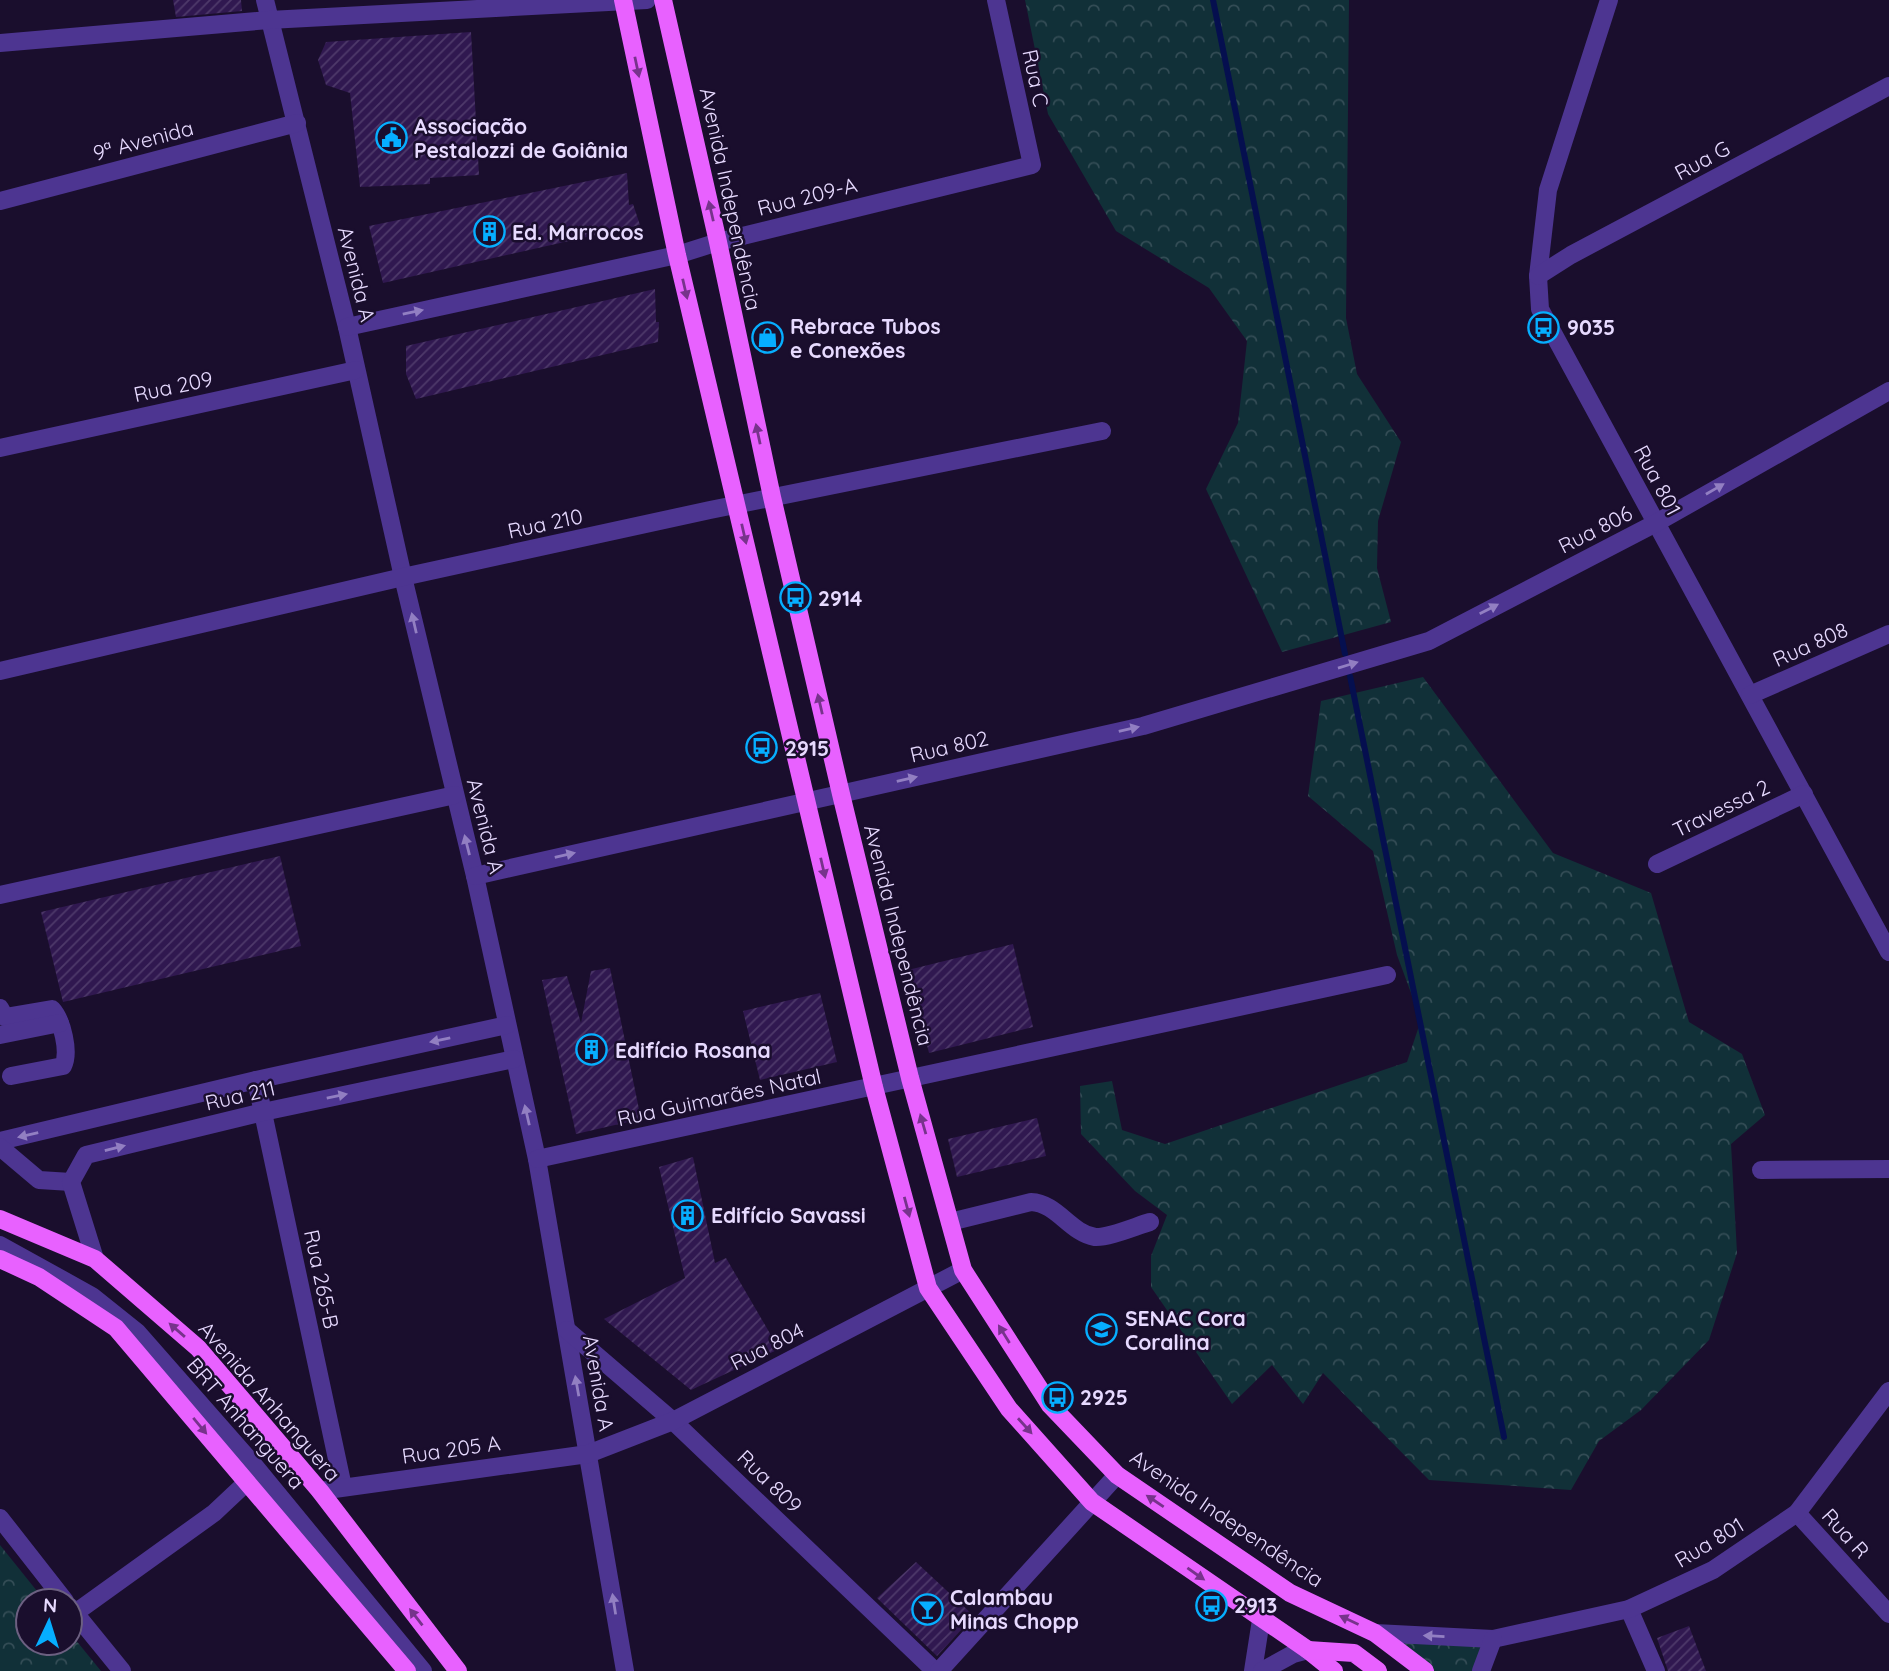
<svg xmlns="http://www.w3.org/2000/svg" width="1889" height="1671" viewBox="0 0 1889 1671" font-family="Quicksand,sans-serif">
	<defs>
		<pattern id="forest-crowns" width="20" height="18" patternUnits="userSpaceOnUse" patternTransform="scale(1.75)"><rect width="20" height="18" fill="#113038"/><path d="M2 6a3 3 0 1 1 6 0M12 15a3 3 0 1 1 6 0" fill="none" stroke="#344d56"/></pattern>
		<pattern id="building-hatch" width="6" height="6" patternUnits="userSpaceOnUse" patternTransform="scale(1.75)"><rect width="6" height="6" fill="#301850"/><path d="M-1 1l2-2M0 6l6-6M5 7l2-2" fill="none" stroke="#4e396a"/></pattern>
	</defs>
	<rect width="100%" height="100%" fill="#1a0e2d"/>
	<g fill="url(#forest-crowns)">
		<path d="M1025 0H1349L1346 318 1357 374 1401 442 1378 521 1377 568 1391 622 1282 652 1206 489 1238 423 1247 341 1209 288 1116 231 1048 114Z"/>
		<path d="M1423 677 1553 853 1651 893 1689 1022 1742 1054 1765 1115 1731 1144 1737 1253 1709 1340 1641 1410 1599 1441 1571 1490 1429 1480 1323 1373 1303 1404 1272 1365 1232 1404 1151 1287V1256L1167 1215 1135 1191 1081 1134 1080 1086 1112 1081 1122 1130 1165 1144 1407 1062 1421 1020 1397 955 1373 851 1308 796 1321 701Z"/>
		<path d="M0 1545 45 1601H28V1643H70V1633L101 1671H0Z"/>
		<path d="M1389 1638 1483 1646 1475 1671H1434Z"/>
	</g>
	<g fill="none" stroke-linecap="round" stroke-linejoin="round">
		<g stroke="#050f4f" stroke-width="6">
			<path d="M1213 0 1345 654"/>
			<path d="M1350 676 1504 1437"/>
		</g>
	</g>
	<g fill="url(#building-hatch)">
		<path d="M173 0H241L242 11 176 17Z"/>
		<path d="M471 32 479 175 430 178V184L360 187 350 93 326 85 318 60 326 42Z"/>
		<path d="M627 173 629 205 633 204 640 225 383 283 369 226Z"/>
		<path d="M655 289 656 322H659L658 342 416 399 406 374V346Z"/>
		<path d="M280 856 301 946 63 1002 41 912Z"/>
		<path d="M1013 944 1033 1027 929 1053 908 970Z"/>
		<path d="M610 968 641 1119 576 1134 542 980 567 976 581 1023 591 971Z"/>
		<path d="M820 993 837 1062 760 1080 743 1011Z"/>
		<path d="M1037 1118 1046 1156 957 1177 948 1139Z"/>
		<path d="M693 1157 715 1263 726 1258 779 1349 691 1390 604 1319 685 1278 659 1167Z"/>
		<path d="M916 1562 974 1616 937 1656 877 1598Z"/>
		<path d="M1689 1626 1706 1671H1668L1657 1638Z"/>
	</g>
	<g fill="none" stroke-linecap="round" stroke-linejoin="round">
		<g stroke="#4d3591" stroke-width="18">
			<path d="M265 0 347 327 403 577 475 876 537 1159 625 1671"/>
			<path d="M1609 0 1548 190 1538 276 1540 309 1889 952"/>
			<path d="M0 43 269 20 647 0"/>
			<path d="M0 201 297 123"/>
			<path d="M1538 276 1571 255 1889 86"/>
			<path d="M347 327 677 255 718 242 1032 165 996 0"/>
			<path d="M0 448 356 370"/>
			<path d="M0 671 403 577 710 510 1102 431"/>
			<path d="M1750 695 1889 634"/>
			<path d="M1657 864 1804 794"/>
			<path d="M475 876 1143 726 1429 641 1656 523 1889 391"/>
			<path d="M0 895 455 795"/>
			<path d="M0 1008 5 1017 52 1009C62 1020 70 1052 63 1066L11 1076"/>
			<path d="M0 1035 60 1023"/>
			<path d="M256 1080 343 1487"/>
			<path d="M0 1141 256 1080 507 1025"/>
			<path d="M0 1147 39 1180 71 1182"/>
			<path d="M537 1159 1387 975"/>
			<path d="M1761 1170 1889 1169"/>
			<path d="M950 1222 1031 1202C1057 1203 1070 1233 1095 1237 1108 1238 1136 1226 1150 1222"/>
			<path d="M0 1245 92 1296 137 1332 253 1464 423 1671"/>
			<path d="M95 1259 71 1182 86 1155 263 1112 514 1059"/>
			<path d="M567 1330 673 1421 935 1671"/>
			<path d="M320 1491 588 1454 673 1421 963 1270"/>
			<path d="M1797 1513 1889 1614"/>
			<path d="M0 1518 65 1601"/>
			<path d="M70 1607 122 1671"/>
			<path d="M1629 1609 1656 1671"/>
			<path d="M75 1613 214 1513 247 1482"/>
			<path d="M1375 1633 1493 1639 1629 1609 1713 1570 1797 1513 1889 1391"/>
			<path d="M939 1671 1117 1475"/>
			<path d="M1253 1671 1261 1620"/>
			<path d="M1262 1671 1293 1654 1308 1650"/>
			<path d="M1481 1671 1493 1639"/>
		</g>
		<g stroke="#e861ff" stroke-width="18">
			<path d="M623 0 677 255 874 1087 928 1288 1009 1409 1092 1502 1308 1650 1334 1671"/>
			<path d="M663 0 718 242 772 497 841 794 910 1078 963 1270 1050 1405 1117 1475 1290 1593 1375 1633 1425 1671"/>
			<path d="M0 1219 95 1259 198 1348 320 1491 458 1671"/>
			<path d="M0 1259 39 1277 116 1328 407 1671"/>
			<path d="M1308 1650 1354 1653 1378 1671"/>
		</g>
	</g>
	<defs><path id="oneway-solid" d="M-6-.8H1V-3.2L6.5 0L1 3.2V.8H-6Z" transform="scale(1.75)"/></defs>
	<g fill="#77338c">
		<use href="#oneway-solid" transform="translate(637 67) rotate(78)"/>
		<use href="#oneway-solid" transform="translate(711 211) rotate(-103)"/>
		<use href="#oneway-solid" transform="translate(685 289) rotate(77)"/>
		<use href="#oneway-solid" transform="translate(758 434) rotate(-102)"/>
		<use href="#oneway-solid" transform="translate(744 534) rotate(77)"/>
		<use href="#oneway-solid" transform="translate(820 704) rotate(-103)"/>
		<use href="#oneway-solid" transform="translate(823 868) rotate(77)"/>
		<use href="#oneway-solid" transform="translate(923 1124) rotate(-106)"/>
		<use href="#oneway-solid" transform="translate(907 1207) rotate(75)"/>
		<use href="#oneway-solid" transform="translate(177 1330) rotate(-139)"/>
		<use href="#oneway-solid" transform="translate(1004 1334) rotate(-122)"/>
		<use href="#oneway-solid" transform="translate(200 1426) rotate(50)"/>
		<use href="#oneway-solid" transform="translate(1025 1426) rotate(48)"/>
		<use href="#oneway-solid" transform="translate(1155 1501) rotate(-146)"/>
		<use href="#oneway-solid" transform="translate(1196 1574) rotate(35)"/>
		<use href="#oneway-solid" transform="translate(416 1617) rotate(-128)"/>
		<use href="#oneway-solid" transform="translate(1349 1620) rotate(-155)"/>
	</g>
	<g fill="#927fc2">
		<use href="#oneway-solid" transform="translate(413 312) rotate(-12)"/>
		<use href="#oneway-solid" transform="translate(1715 489) rotate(-30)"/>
		<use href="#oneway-solid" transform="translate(1489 609) rotate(-27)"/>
		<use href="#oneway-solid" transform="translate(414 623) rotate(-103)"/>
		<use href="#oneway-solid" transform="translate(1348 665) rotate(-17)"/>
		<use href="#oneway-solid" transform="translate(1129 729) rotate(-13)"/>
		<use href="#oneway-solid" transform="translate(907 779) rotate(-13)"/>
		<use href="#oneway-solid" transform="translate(467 845) rotate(-104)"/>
		<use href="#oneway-solid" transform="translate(565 855) rotate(-13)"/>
		<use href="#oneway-solid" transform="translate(440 1040) rotate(168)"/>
		<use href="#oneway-solid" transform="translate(337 1096) rotate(-12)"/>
		<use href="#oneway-solid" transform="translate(527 1115) rotate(-103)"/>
		<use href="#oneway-solid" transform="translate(28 1135) rotate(167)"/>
		<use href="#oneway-solid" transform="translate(115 1148) rotate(-14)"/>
		<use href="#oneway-solid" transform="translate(577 1386) rotate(-100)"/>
		<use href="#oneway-solid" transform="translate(614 1604) rotate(-99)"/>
		<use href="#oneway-solid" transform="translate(1434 1636) rotate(-177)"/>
	</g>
	<defs>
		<symbol id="civic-ring" viewBox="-11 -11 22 22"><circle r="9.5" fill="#1a0e2d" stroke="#06aeff" stroke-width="1.5"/><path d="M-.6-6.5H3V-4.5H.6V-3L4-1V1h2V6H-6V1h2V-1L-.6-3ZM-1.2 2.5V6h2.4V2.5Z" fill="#06aeff"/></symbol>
		<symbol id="building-ring" viewBox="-11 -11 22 22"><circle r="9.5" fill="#1a0e2d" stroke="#06aeff" stroke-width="1.5"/><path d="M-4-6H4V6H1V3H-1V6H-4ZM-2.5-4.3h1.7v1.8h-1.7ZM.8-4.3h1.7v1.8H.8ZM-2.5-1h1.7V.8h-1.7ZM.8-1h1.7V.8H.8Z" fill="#06aeff"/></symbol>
		<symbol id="bus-ring" viewBox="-11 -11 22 22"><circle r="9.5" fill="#1a0e2d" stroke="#06aeff" stroke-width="1.5"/><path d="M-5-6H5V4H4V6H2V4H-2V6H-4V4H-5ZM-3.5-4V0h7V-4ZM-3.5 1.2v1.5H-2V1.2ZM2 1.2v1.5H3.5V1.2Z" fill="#06aeff"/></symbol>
		<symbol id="shop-ring" viewBox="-11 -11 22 22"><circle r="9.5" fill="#1a0e2d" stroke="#06aeff" stroke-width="1.5"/><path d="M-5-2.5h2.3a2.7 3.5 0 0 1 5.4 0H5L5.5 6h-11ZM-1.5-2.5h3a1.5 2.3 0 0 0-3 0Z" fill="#06aeff"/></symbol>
		<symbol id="university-ring" viewBox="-11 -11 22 22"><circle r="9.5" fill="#1a0e2d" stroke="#06aeff" stroke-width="1.5"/><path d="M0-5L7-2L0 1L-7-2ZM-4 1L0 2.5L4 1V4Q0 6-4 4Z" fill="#06aeff"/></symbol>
		<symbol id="bar-ring" viewBox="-11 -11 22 22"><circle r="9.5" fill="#1a0e2d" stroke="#06aeff" stroke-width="1.5"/><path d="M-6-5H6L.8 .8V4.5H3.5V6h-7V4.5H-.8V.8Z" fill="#06aeff"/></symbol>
	</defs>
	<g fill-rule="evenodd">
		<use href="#civic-ring" x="374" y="120" width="35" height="35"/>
		<use href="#building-ring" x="472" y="214" width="35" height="35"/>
		<use href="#bus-ring" x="1526" y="310" width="35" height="35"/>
		<use href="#shop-ring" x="750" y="320" width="35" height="35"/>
		<use href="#bus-ring" x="778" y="580" width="35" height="35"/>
		<use href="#bus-ring" x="744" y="730" width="35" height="35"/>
		<use href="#building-ring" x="574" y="1032" width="35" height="35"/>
		<use href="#building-ring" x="670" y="1198" width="35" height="35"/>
		<use href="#university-ring" x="1084" y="1312" width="35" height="35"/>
		<use href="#bus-ring" x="1040" y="1380" width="35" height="35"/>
		<use href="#bus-ring" x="1194" y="1588" width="35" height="35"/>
		<use href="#bar-ring" x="910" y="1592" width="35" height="35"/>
	</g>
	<g text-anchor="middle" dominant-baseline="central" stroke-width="5" stroke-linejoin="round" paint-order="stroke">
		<g font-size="21" fill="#e7daff" stroke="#1a0e2d">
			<text transform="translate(1036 78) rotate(78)">Rua C</text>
			<text transform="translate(143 140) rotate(-15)">9ª Avenida</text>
			<text transform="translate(1702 160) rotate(-28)">Rua G</text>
			<text transform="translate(807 196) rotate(-14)">Rua 209-A</text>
			<text transform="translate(731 199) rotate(78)">Avenida Independência</text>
			<text transform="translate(357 274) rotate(76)">Avenida A</text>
			<text transform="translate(173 386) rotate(-12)">Rua 209</text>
			<text transform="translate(1658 480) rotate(62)">Rua 801</text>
			<text transform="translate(545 523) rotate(-12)">Rua 210</text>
			<text transform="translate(1595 529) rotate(-27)">Rua 806</text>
			<text transform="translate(1810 644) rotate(-24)">Rua 808</text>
			<text transform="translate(949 746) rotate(-13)">Rua 802</text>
			<text transform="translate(1721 808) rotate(-26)">Travessa 2</text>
			<text transform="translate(486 826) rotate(76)">Avenida A</text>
			<text transform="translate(899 935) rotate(76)">Avenida Independência</text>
			<text transform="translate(240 1095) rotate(-13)">Rua 211</text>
			<text transform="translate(719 1097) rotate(-12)">Rua Guimarães Natal</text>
			<text transform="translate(322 1279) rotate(78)">Rua 265-B</text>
			<text transform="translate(767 1346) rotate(-27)">Rua 804</text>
			<text transform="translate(599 1383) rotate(80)">Avenida A</text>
			<text transform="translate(270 1401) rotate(49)">Avenida Anhanguera</text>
			<text transform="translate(246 1423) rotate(49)">BRT Anhanguera</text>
			<text transform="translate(451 1449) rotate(-8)">Rua 205 A</text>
			<text transform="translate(770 1481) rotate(44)">Rua 809</text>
			<text transform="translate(1227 1518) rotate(34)">Avenida Independência</text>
			<text transform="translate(1846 1533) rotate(48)">Rua R</text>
			<text transform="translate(1709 1542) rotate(-31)">Rua 801</text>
		</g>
		<g font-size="21" font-weight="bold" fill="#e7daff" stroke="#1a0e2d" text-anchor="start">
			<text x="414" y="126">Associação<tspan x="414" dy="24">Pestalozzi de Goiânia</tspan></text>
			<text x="512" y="232">Ed. Marrocos</text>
			<text x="790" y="326">Rebrace Tubos<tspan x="790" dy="24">e Conexões</tspan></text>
			<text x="1567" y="327">9035</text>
			<text x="818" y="598">2914</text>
			<text x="785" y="748">2915</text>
			<text x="615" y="1050">Edifício Rosana</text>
			<text x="711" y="1215">Edifício Savassi</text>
			<text x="1125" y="1318">SENAC Cora<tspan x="1125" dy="24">Coralina</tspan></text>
			<text x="1080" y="1397">2925</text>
			<text x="950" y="1597">Calambau<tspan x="950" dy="24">Minas Chopp</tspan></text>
			<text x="1234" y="1605">2913</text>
		</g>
	</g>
	<g transform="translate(49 1622) rotate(4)"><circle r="33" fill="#1a0e2d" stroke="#6c6081" stroke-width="2"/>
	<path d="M0-5L12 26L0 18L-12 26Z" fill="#06aeff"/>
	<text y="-10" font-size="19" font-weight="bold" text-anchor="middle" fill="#e7daff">N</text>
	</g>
</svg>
